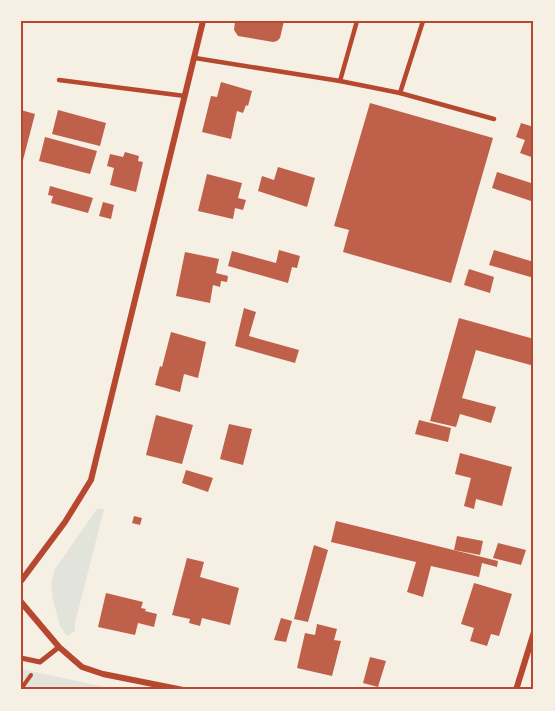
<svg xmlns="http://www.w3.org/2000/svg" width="555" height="711" viewBox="0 0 555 711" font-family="Rubik,sans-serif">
	<rect width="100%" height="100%" fill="#f6efe4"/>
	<g fill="#e2e4dc">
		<path d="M97 509H104L75 623V631L67 636 60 626 53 600 51 583 55 569Z"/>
		<path d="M21 669 119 690H21Z"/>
	</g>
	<g fill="#bf614a">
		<path d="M235 21H284L280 38 277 41 273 42 238 36 234 30Z"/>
		<path d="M221 82 252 91 248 106 246 105 243 113 237 111 231 139 202 132 211 96 217 97Z"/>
		<path d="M370 103 493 138 451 283 343 252 349 230 334 226Z"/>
		<path d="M21 110 35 114 22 164H21Z"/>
		<path d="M58 110 106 123 100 146 52 134Z"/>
		<path d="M521 123 534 127V158L520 153 525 140 516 137Z"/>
		<path d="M45 137 97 151 90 174 39 161Z"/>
		<path d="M125 152 139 156 138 161 143 162 136 192 110 185 114 168 107 166 110 154 123 157Z"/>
		<path d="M278 167 315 178 307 207 258 191 262 176 274 180Z"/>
		<path d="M497 172 534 184V202L492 188Z"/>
		<path d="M207 174 242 183 238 198 246 200 243 210 235 208 233 219 198 211Z"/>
		<path d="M50 186 93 198 88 213 51 203 53 196 48 195Z"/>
		<path d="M103 202 114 205 111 219 99 216Z"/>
		<path d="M279 250 300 256 297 268 292 267 288 283 228 266 232 251 276 263Z"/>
		<path d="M494 250 534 262V278L489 265Z"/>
		<path d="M185 252 219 259 216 273 228 276 227 282 221 281 220 287 213 285 210 303 176 296Z"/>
		<path d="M469 269 494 277 490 293 464 285Z"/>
		<path d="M244 308 256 312 249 336 299 350 295 363 235 346Z"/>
		<path d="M459 318 534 339V366L476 350 462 398 496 407 491 423 460 414 456 427 430 421Z"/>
		<path d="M171 332 206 342 198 378 184 374 180 392 155 385 160 366 162 367Z"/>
		<path d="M156 415 193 425 182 464 146 455Z"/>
		<path d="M419 420 451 428 448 442 415 434Z"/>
		<path d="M229 424 252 429 243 465 220 459Z"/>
		<path d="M460 453 512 467 502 506 476 499 474 509 464 506 471 478 455 474Z"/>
		<path d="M186 470 213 478 208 492 182 483Z"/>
		<path d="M134 516 142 518 140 525 132 523Z"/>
		<path d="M336 521 498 561 497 567 482 563 479 577 431 566 423 597 407 592 416 562 331 542Z"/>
		<path d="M457 536 483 541 480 555 454 550Z"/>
		<path d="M498 543 526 550 521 565 493 558Z"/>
		<path d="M314 545 328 550 308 622 294 619Z"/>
		<path d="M187 558 204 562 200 577 239 588 230 625 202 618 200 626 189 623 190 619 172 615Z"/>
		<path d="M474 583 512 594 499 636 491 634 487 646 470 641 474 628 461 624Z"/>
		<path d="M106 593 143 602 141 608 146 609 145 611 157 614 154 627 138 623 135 635 98 627Z"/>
		<path d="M281 618 292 621 286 642 274 640Z"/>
		<path d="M317 624 337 629 334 640 341 641 332 676 297 668 305 633 315 635Z"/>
		<path d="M370 657 386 661 378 687 363 683Z"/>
	</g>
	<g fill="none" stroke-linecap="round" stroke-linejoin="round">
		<path stroke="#b5482f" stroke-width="4" d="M21 689 31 675"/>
		<g stroke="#b5482f" stroke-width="4.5">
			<path d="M195 58 340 81 400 93 494 119"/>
			<path d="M59 80 185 96"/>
			<path d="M340 81 357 21"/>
			<path d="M400 93 423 21"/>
		</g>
		<path stroke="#b5482f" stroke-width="5" d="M21 658 40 662 59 647"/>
		<g stroke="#b5482f" stroke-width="6">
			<path d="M21 581 65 522 91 480 203 21"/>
			<path d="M21 602 59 647 82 667 103 674 183 690"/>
			<path d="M516 690 534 632"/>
		</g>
	</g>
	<rect width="555" height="711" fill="none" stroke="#f6efe4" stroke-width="45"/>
	<rect x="22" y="22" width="510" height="666" fill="none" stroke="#b5482f" stroke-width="2"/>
</svg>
